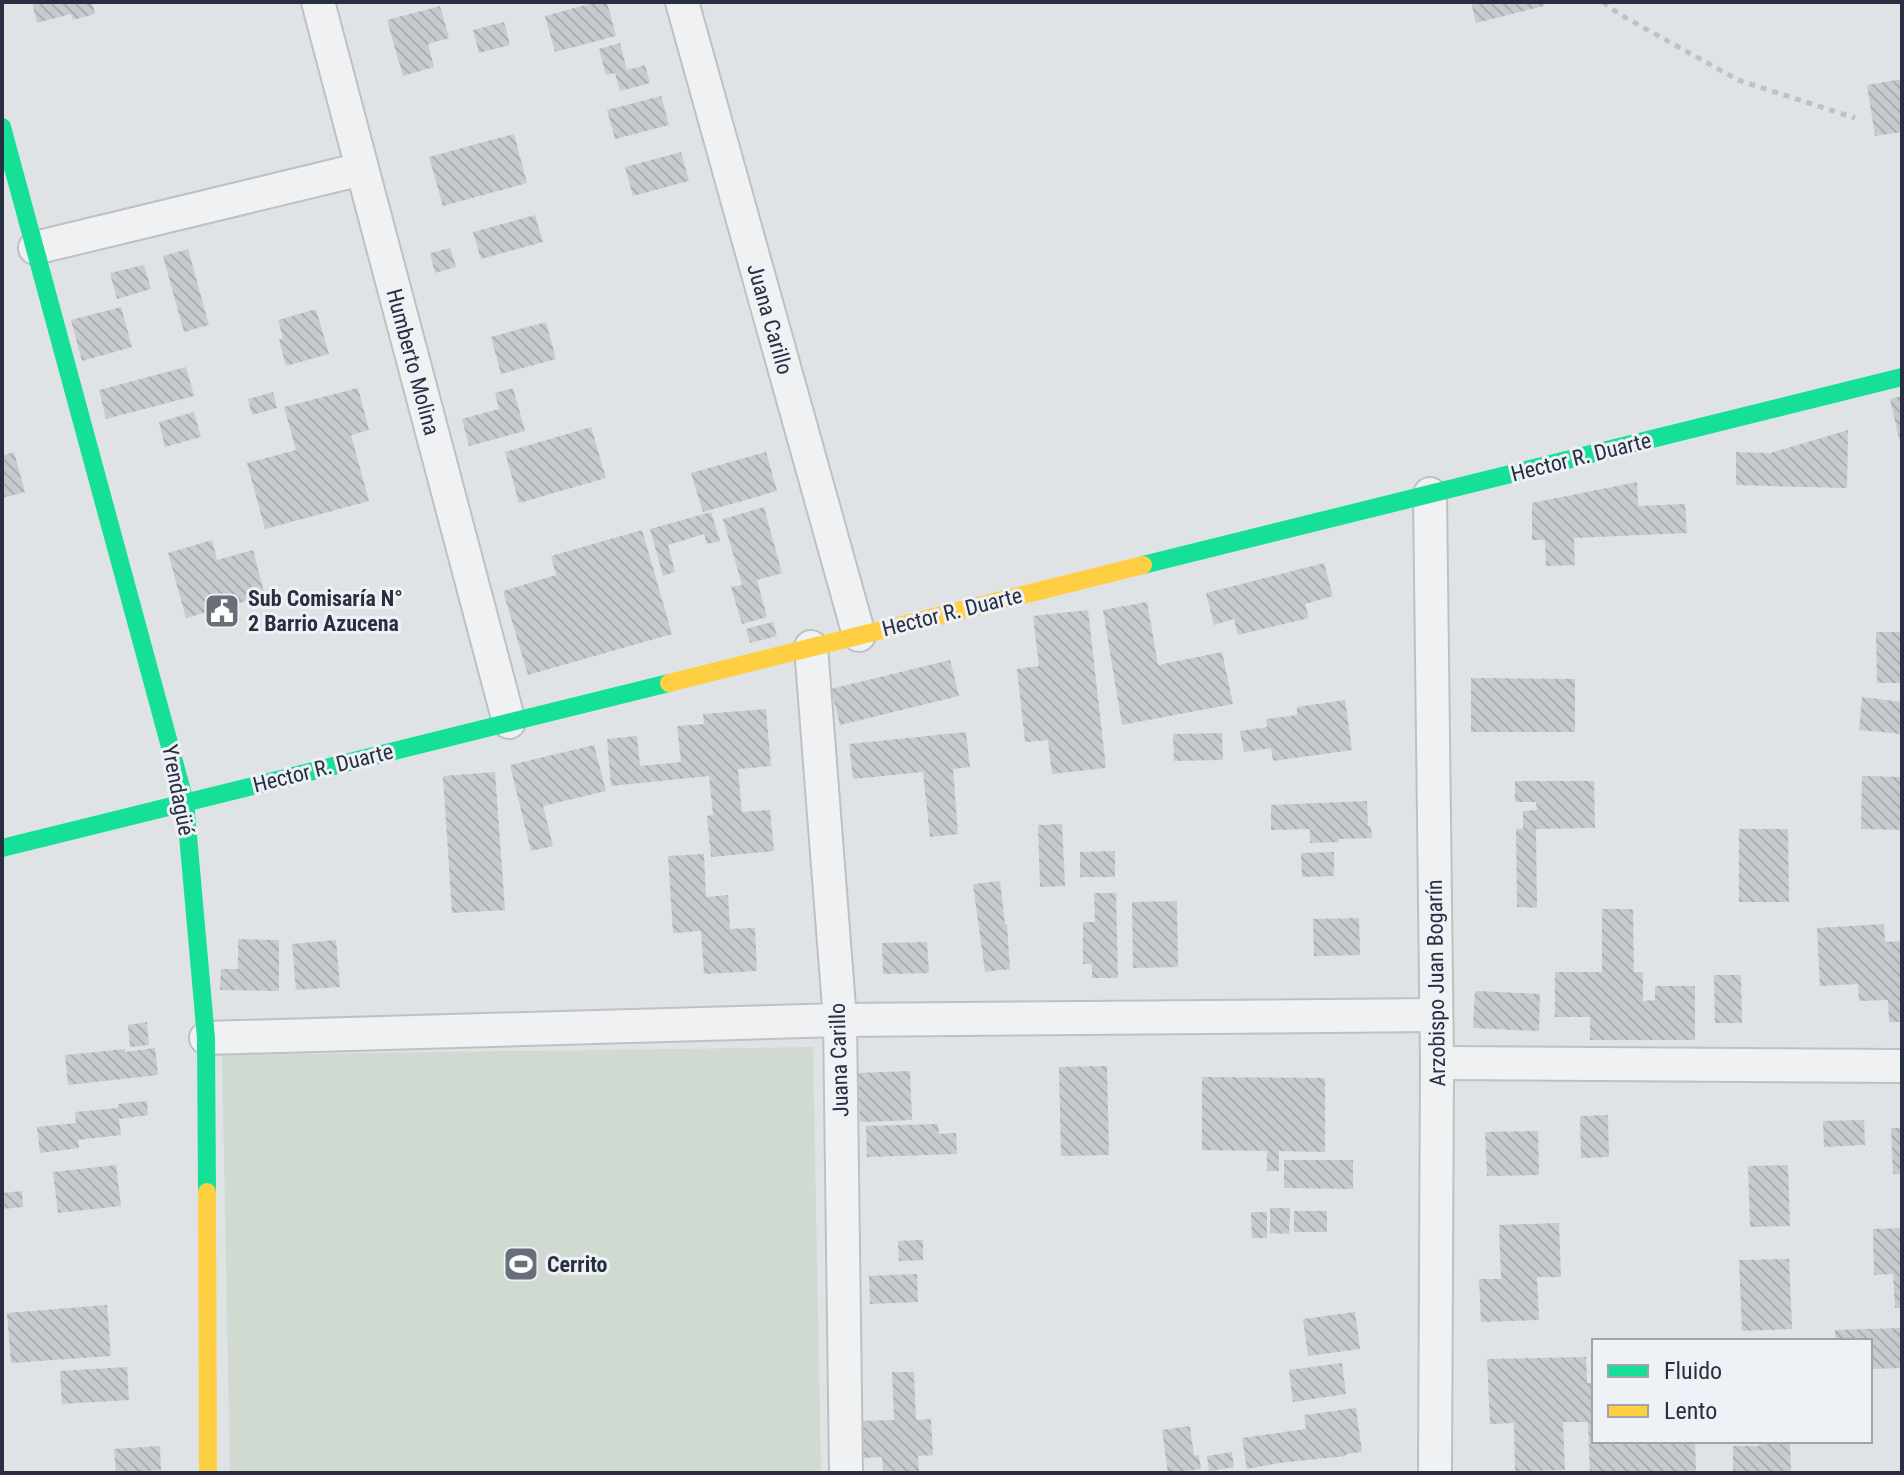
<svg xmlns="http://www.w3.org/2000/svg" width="1904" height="1475" viewBox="0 0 1904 1475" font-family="'Roboto Condensed',sans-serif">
	<defs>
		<pattern id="building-back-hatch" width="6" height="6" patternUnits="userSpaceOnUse" patternTransform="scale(2)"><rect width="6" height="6" fill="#c8cbce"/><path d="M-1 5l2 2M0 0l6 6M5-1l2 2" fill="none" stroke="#acafb2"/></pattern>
	</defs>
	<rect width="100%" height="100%" fill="#e0e3e6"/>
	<path fill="#d0dad1" d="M813 1047 821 1473H230L222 1055Z"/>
	<g fill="url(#building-back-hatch)">
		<path d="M32 2H92L95 14 73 20 71 14 37 23Z"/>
		<path d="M596 2H607L616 36 555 52 545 16Z"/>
		<path d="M1471 2H1543L1544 6 1476 23Z"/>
		<path d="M440 6 449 38 428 44 434 67 403 76 387 20Z"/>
		<path d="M504 22 510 45 479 53 473 30Z"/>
		<path d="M620 43 627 70 645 65 650 83 620 91 615 73 606 75 599 49Z"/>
		<path d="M1902 79V132L1875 136 1867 85Z"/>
		<path d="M661 96 669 125 615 139 607 110Z"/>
		<path d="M514 134 527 183 443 206 429 157Z"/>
		<path d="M681 152 689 181 633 196 625 167Z"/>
		<path d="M535 215 543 242 481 259 473 232Z"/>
		<path d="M450 248 456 267 435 273 430 253Z"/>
		<path d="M188 249 209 325 184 332 163 256Z"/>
		<path d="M144 265 151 289 117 299 110 273Z"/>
		<path d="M121 307 132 347 82 361 71 320Z"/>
		<path d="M316 309 329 354 286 366 279 340 283 338 278 320Z"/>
		<path d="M546 322 556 359 501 374 491 337Z"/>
		<path d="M186 367 194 396 106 419 99 390Z"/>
		<path d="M358 388 369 430 351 435 369 501 265 529 247 463 296 450 284 407Z"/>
		<path d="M513 388 525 431 469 446 462 419 499 409 495 393Z"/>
		<path d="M273 392 277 408 252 415 248 399Z"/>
		<path d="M1902 396V447H1901L1890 399Z"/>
		<path d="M194 412 201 437 165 447 159 422Z"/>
		<path d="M591 427 606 478 519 503 505 452Z"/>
		<path d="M1848 430 1847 488 1736 485V452L1770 453Z"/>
		<path d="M14 452 25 492 2 498V456Z"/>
		<path d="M766 452 777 491 703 512 691 473Z"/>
		<path d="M1637 482 1638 506 1685 504 1687 533 1574 538 1575 565 1546 566 1545 540H1532V503Z"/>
		<path d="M764 507 782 573 757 580 767 617 742 624 731 587 742 585 723 519Z"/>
		<path d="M711 512 720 541 707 544 704 534 668 545 675 572 663 576 650 529Z"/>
		<path d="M642 530 672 634 528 675 503 591 556 575 551 556Z"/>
		<path d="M212 540 217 560 253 550 265 596 186 618 168 553Z"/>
		<path d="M1324 563 1333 596 1305 604 1309 618 1238 635 1234 619 1214 625 1206 593Z"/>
		<path d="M1147 602 1158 665 1222 652 1233 704 1122 725 1103 610Z"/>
		<path d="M1088 610 1106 768 1052 774 1048 740 1025 742 1017 669 1039 666 1033 616Z"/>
		<path d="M773 622 777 636 750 643 746 629Z"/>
		<path d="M1876 632H1902V683H1877Z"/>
		<path d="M950 660 959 696 840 725 831 689Z"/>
		<path d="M1471 678 1575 679V732H1471Z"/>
		<path d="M1862 697 1902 702V734L1859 730Z"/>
		<path d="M1345 700 1352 750 1273 761 1271 748 1244 752 1240 731 1267 727 1266 719 1297 715V707Z"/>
		<path d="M766 709 771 766 738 769 742 812 770 810 774 851 711 857 707 816 713 815 709 776 611 786 607 739 637 736 640 766 681 762 677 726 704 724 703 714Z"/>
		<path d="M966 732 970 767 953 769 958 834 930 837 923 772 853 779 849 744Z"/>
		<path d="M1222 733 1223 760 1174 761 1173 734Z"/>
		<path d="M594 745 606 791 543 806 553 846 531 851 510 765Z"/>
		<path d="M495 772 505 910 452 913 443 776Z"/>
		<path d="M1862 776 1902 777V830L1861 829Z"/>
		<path d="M1515 781H1594L1595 828 1536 829 1537 908 1517 907 1516 829H1523V811L1537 810 1536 802H1515Z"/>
		<path d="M1367 801 1368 826H1371L1372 838 1339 839V842L1310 843V829L1271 830V805Z"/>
		<path d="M1062 824 1065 886 1040 887 1038 825Z"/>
		<path d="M1739 829H1788L1789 902H1739Z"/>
		<path d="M1115 851V877H1080V852Z"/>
		<path d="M1334 852V876L1302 877 1301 853Z"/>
		<path d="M704 854 706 897 728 895 730 929 755 928 757 971 704 974 701 931 673 933 668 856Z"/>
		<path d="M1000 881 1005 924H1007L1010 969 985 972 973 884Z"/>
		<path d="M1094 893H1116L1118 978H1092V964H1083V922H1095Z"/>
		<path d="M1177 901 1178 967 1133 968 1132 902Z"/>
		<path d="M1602 909H1633L1634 972H1643V1001L1655 1000V986H1695V1040H1590V1017H1555V972H1602Z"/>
		<path d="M1359 918 1360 955 1314 956 1313 919Z"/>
		<path d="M1884 924 1885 942 1902 941V1022H1889L1888 1000 1859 1001 1858 984 1820 986 1817 928Z"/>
		<path d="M238 939 279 940V991L220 990 221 969H238Z"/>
		<path d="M336 940 340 987 296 990 292 944Z"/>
		<path d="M927 942 929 973 883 974 882 943Z"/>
		<path d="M1714 975H1741L1742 1023H1715Z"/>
		<path d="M1475 991 1540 994 1539 1031 1473 1028Z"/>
		<path d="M147 1022 149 1045 130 1047 128 1025Z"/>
		<path d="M155 1048 158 1075 68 1085 65 1055 125 1049V1052Z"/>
		<path d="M1107 1066 1109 1155 1061 1156 1059 1067Z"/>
		<path d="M910 1071 912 1120 860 1122 858 1073Z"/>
		<path d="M1202 1077 1325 1078V1152L1279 1151V1171H1267V1151L1202 1150Z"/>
		<path d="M147 1101 148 1115 119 1119 121 1135 78 1140 79 1148 40 1153 37 1127 76 1123 75 1112 118 1108V1104Z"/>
		<path d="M1608 1115 1609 1157 1581 1158 1580 1116Z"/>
		<path d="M1864 1120 1865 1145 1824 1147 1823 1121Z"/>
		<path d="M938 1124 939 1134 956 1133 957 1154 867 1157 866 1126Z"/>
		<path d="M1891 1128H1902V1174H1893Z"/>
		<path d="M1538 1131 1539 1175 1487 1176 1485 1132Z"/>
		<path d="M1284 1160H1353V1189L1284 1188Z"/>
		<path d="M116 1165 121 1206 58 1213 53 1172Z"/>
		<path d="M1788 1165 1790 1226 1750 1227 1748 1166Z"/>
		<path d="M22 1191 23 1207 2 1209V1193Z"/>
		<path d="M1270 1208H1290L1289 1234 1270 1233Z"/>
		<rect x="1294" y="1211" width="33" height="21"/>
		<path d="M1251 1212H1267V1238H1252Z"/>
		<path d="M1559 1223 1561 1277H1537L1539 1320 1481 1322 1479 1279H1501L1499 1225Z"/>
		<path d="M1902 1228V1308H1895L1893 1274 1874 1275 1873 1229Z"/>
		<path d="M923 1240V1260L899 1261 898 1241Z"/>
		<path d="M1789 1259 1792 1329 1742 1331 1739 1260Z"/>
		<path d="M917 1274 918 1302 870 1304 869 1276Z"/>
		<path d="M107 1305 111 1356 11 1363 7 1313Z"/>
		<path d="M1355 1312 1360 1349 1308 1356 1303 1319Z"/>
		<path d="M1902 1328V1368L1870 1369V1341H1836L1835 1330Z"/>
		<path d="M1586 1357 1587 1383H1594V1441H1695L1696 1473H1590L1588 1422H1563L1565 1470 1515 1471 1514 1423 1490 1424 1487 1359Z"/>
		<path d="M1342 1363 1346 1394 1293 1402 1289 1370Z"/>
		<path d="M127 1367 129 1400 62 1404 60 1371Z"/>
		<path d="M892 1372H914L916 1420 931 1419 933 1455 918 1456 919 1473H883L882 1457 861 1458 859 1421 894 1420Z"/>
		<path d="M1356 1408 1362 1452 1346 1454V1456L1279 1463 1247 1469 1242 1438 1306 1429 1304 1415Z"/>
		<path d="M1190 1426 1194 1456 1199 1455 1201 1469 1168 1473 1162 1430Z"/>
		<path d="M1759 1441H1790L1791 1473H1733V1446H1759Z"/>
		<path d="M160 1446 161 1470 116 1473 114 1449Z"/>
		<path d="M1232 1452 1234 1467 1209 1471 1207 1456Z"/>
	</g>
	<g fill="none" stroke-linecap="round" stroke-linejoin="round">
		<defs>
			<g id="street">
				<path d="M318 2 509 722"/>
				<path d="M682 2 859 635"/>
				<path d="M35 248 362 169"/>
				<path d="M1430 494 1437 1063 1435 1473"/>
				<path d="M811 647 840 1020 846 1473"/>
				<path d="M206 1038 840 1020 1436 1015"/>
				<path d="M1437 1063 1902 1066"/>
			</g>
		</defs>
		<use href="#street" stroke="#bec1c4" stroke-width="36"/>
		<path stroke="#c0c1c6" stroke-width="5" stroke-dasharray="6 6" stroke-linecap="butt" d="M1603 2 1619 14 1738 80 1855 118"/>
		<use href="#street" stroke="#f0f1f3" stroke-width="32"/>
		<g stroke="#16e098" stroke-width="18">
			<path d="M2 127 185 802 206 1038 207 1192"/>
			<path d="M1143 565 1902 377"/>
			<path d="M2 848 669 683"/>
		</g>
		<g stroke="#ffcf43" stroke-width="18">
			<path d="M669 683 1143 565"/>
			<path d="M207 1192 208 1473"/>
		</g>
	</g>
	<defs>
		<symbol id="civic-square" viewBox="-11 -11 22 22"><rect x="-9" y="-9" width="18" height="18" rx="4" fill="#686e7a" stroke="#eef1f6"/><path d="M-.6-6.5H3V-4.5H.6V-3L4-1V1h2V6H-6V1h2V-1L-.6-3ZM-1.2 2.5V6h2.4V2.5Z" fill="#fff"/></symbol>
		<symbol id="stadium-square" viewBox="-11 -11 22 22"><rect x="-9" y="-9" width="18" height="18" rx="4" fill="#686e7a" stroke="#eef1f6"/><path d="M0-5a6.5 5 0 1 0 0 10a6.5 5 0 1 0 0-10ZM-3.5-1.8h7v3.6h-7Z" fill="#fff"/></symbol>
	</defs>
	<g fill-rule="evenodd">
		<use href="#civic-square" x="202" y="591" width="40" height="40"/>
		<use href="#stadium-square" x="501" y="1244" width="40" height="40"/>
	</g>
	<g text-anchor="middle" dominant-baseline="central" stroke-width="6" stroke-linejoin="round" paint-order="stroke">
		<g font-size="22" fill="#272f40" stroke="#eef1f6">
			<text transform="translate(770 319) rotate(74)">Juana Carillo</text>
			<text transform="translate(413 362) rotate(75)">Humberto Molina</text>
			<text transform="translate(1581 457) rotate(-14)">Hector R. Duarte</text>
			<text transform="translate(952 612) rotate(-14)">Hector R. Duarte</text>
			<text transform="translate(323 768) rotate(-14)">Hector R. Duarte</text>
			<text transform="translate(178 790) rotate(79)">Yrendagüé</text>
			<text transform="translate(1436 983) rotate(-91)">Arzobispo Juan Bogarín</text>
			<text transform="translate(839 1060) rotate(-92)">Juana Carillo</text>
		</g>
		<g font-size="22" font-weight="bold" fill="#272f40" stroke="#eef1f6" text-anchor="start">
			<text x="248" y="598">Sub Comisaría N°<tspan x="248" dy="25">2 Barrio Azucena</tspan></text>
			<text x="547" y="1264">Cerrito</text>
		</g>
	</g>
	<rect width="1904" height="1475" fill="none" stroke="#272f40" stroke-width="8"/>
	<rect x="1592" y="1339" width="280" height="104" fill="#eef1f6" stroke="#9ea3ad" stroke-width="2"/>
	<rect x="1608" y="1365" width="40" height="12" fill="#16e098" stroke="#9ea3ad" stroke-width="2"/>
	<text x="1664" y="1379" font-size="24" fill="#272f40">Fluido</text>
	<rect x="1608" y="1405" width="40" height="12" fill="#ffcf43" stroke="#9ea3ad" stroke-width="2"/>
	<text x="1664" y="1419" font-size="24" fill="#272f40">Lento</text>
</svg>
